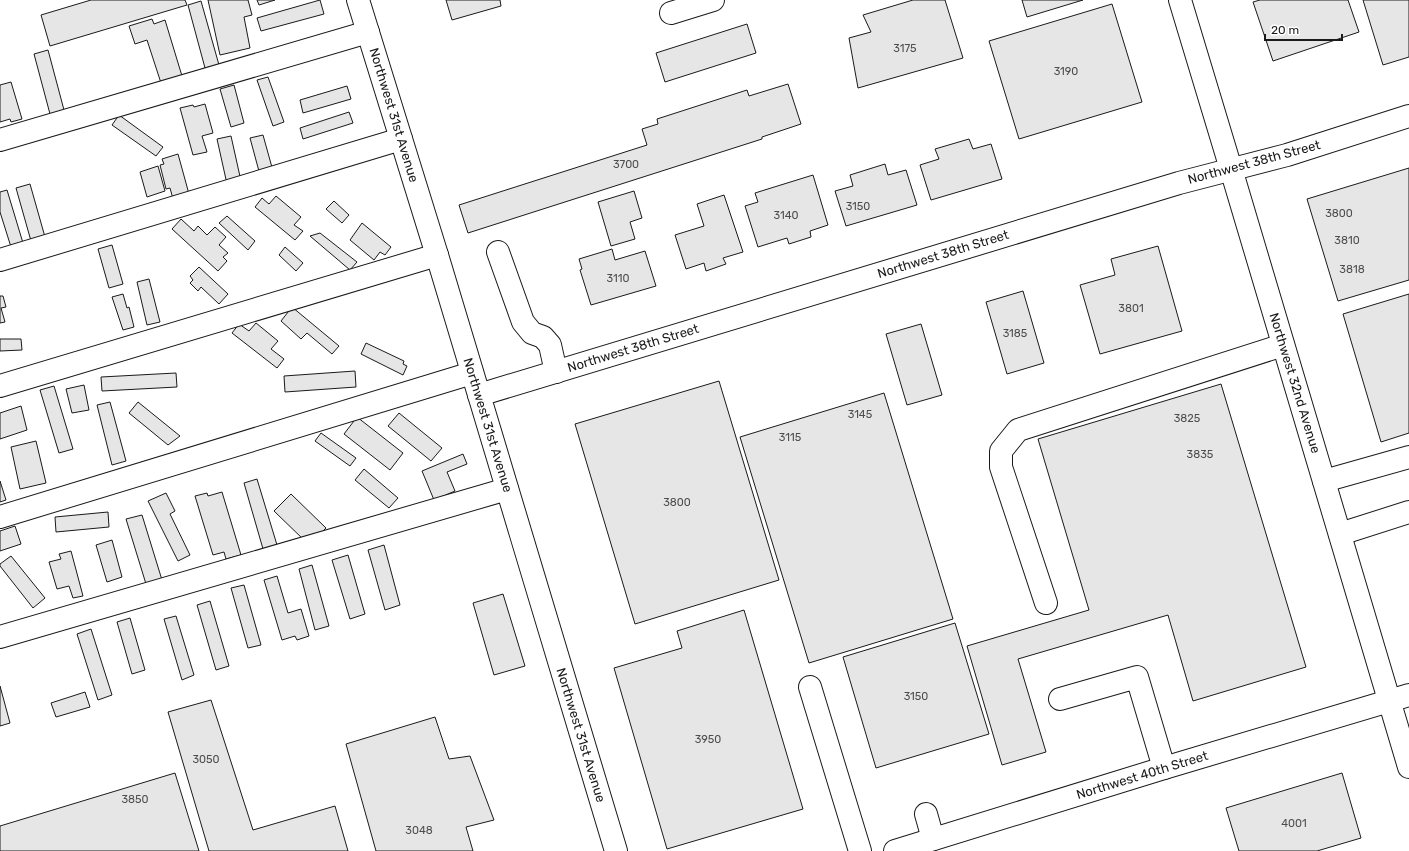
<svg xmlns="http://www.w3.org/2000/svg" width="1409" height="851" viewBox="0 0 1409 851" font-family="Rubik,sans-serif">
	<rect width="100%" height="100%" fill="#fff"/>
	<g fill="#e6e6e6" stroke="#1a1a1a">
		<path d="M91 0H185L187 5 50 46 41 15Z"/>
		<path d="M208 0H248L252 15 244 17 250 48 220 55Z"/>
		<path d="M257 0H275L259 5Z"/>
		<path d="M320 0 324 14 261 31 257 18Z"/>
		<path d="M446 0H500L501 6 452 20Z"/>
		<path d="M913 0H945L963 58 858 88 849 38 871 32 863 15Z"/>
		<path d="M1022 0H1083L1027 17Z"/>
		<path d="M1260 0H1348L1359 32 1273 61 1253 2Z"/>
		<path d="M1363 0H1409V57L1383 65Z"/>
		<path d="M201 1 219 65 205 68 188 5Z"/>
		<path d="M1112 4 1142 102 1019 139 989 41Z"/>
		<path d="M152 19 154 24 165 20 182 76 161 83 147 40 135 44 129 26Z"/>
		<path d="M747 24 756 53 665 82 656 53Z"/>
		<path d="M48 50 64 110 50 114 34 54Z"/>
		<path d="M268 77 284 122 273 126 257 80Z"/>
		<path d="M11 82 22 119 11 122 10 119 0 122V85Z"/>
		<path d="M788 84 801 124 762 137V139L468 233 459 205 647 145 642 129 658 124 657 119 747 90 749 96Z"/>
		<path d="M234 85 244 123 231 127 220 89Z"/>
		<path d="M347 86 351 99 303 113 300 100Z"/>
		<path d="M205 104 213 133 202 136 207 152 193 155 180 108 193 105 194 107Z"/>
		<path d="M349 112 353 123 303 139 300 128Z"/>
		<path d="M119 115 163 147 156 156 112 125Z"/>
		<path d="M263 135 273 171 260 175 250 138Z"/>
		<path d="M231 136 241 181 227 184 217 139Z"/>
		<path d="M969 139 973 149 991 144 1002 179 931 200 920 165 939 159 935 149Z"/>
		<path d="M178 154 189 194 173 199 170 188 166 189 160 165 164 164 162 159Z"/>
		<path d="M885 164 888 175 906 170 917 205 846 226 835 191 853 186 850 175Z"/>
		<path d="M158 166 165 191 147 197 140 172Z"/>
		<path d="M1409 168V280L1338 301 1307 199Z"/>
		<path d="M813 175 828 225 810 231 811 237 789 244 787 238 758 247 745 206 758 202 755 193Z"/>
		<path d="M30 184 45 237 31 241 16 188Z"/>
		<path d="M7 190 23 243 11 247 0 212V192Z"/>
		<path d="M634 191 642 218 630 222 635 239 611 246 598 202Z"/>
		<path d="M724 195 743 252 723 258 726 264 706 271 704 263 686 269 675 235 704 226 697 204Z"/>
		<path d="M276 196 301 217 294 225 303 231 295 240 255 207 262 198 269 204Z"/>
		<path d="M334 201 349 215 342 223 326 209Z"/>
		<path d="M227 216 255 241 248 250 219 223Z"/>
		<path d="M181 219 194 231 198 226 207 235 215 227 226 237 219 245 228 253 223 257 227 261 218 271 172 229Z"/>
		<path d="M362 223 391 247 385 255 380 252 374 260 350 240Z"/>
		<path d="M320 233 357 262 350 270 310 236Z"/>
		<path d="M112 245 123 284 109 288 98 249Z"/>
		<path d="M1158 246 1182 331 1100 354 1080 285 1115 275 1111 259Z"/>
		<path d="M285 247 303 263 296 271 279 255Z"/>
		<path d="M612 249 615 260 645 251 656 286 591 305 580 270 582 269 579 259Z"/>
		<path d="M199 267 228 294 219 304 201 287 198 291 190 283 193 280 190 276Z"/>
		<path d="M149 279 160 322 147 325 137 282Z"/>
		<path d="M1023 291 1044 363 1007 374 986 302Z"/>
		<path d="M123 294 127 308 129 307 134 327 123 330 112 297Z"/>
		<path d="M1409 294V433L1381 442 1343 314Z"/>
		<path d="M0 296H3L6 307 1 308 5 322 0 323Z"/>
		<path d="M292 307 339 346 332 354 307 333 301 339 281 321Z"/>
		<path d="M256 323 278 341 271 349 284 359 277 368 232 333 239 324 249 331Z"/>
		<path d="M921 324 942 395 907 405 886 334Z"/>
		<path d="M0 339H21L22 350 0 351Z"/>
		<path d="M366 343 404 361 403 364 407 366 403 375 361 354Z"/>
		<path d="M355 371 356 387 285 392 284 376Z"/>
		<path d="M176 373 177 387 102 391 101 377Z"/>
		<path d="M719 381 779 580 635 624 575 424Z"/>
		<path d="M1221 384 1306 667 1193 701 1168 615 1018 659 1046 752 1002 765 967 646 1089 610 1038 439Z"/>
		<path d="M84 385 89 410 72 413 66 389Z"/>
		<path d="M54 386 73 449 59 453 40 390Z"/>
		<path d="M884 393 953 619 809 663 740 437Z"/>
		<path d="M110 402 126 461 112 465 97 405Z"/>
		<path d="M138 402 180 436 168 445 129 413Z"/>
		<path d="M21 406 27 430 0 439V413Z"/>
		<path d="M399 413 442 448 431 461 388 426Z"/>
		<path d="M357 417 403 453 390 470 344 434Z"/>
		<path d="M321 433 356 458 350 466 315 441Z"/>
		<path d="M36 441 46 483 20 489 11 447Z"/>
		<path d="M463 454 467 464 447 472 455 491 434 500 422 471Z"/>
		<path d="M364 469 398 498 389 508 355 480Z"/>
		<path d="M257 479 277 545 263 549 244 483Z"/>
		<path d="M0 481 6 500 0 502Z"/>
		<path d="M222 492 241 555 226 559 224 552 213 555 195 496 207 493 208 496Z"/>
		<path d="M166 493 175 511 170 514 190 555 178 561 148 501Z"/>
		<path d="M291 494 326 528 317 537 314 533 305 541 274 511Z"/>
		<path d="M108 512 109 527 56 532 55 517Z"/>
		<path d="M142 515 162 580 146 584 126 519Z"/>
		<path d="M15 526 21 544 0 551V531Z"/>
		<path d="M112 540 122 577 107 582 96 545Z"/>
		<path d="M384 545 400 605 385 610 368 550Z"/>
		<path d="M71 551 83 596 73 598 69 586 57 589 49 562 61 559 59 554Z"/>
		<path d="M348 555 365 614 350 619 332 560Z"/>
		<path d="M11 556 45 598 33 608 0 566V564Z"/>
		<path d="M312 565 329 626 315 630 299 569Z"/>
		<path d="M277 576 288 613 301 609 309 636 297 640 295 636 282 640 264 580Z"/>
		<path d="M244 585 261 645 248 648 231 588Z"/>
		<path d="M503 594 525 666 494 675 473 603Z"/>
		<path d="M210 601 229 666 216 670 197 605Z"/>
		<path d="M744 610 803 809 667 849 614 668 682 648 677 631Z"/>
		<path d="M176 616 194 675 182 680 164 619Z"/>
		<path d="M130 618 145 670 132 674 117 622Z"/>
		<path d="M955 623 989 734 876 768 843 657Z"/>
		<path d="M91 629 112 695 98 700 77 634Z"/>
		<path d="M0 686 10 723 0 726Z"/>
		<path d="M85 692 90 707 56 717 51 703Z"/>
		<path d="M211 700 253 830 335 806 348 851H209L168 712Z"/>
		<path d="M435 717 449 759 470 756 494 820 466 827 473 851H376L346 744Z"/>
		<path d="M175 773 199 851H0V826Z"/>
		<path d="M1342 773 1361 838 1317 851H1239L1226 808Z"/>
	</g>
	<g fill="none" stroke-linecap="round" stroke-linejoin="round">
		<defs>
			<g id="minor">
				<path d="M358 0 437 255 616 851"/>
				<path d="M671 13 713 0"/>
				<path d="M0 140 368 32"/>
				<path d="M498 252 523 322 532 333 543 337 550 345 556 372"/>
				<path d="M0 260 401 139"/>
				<path d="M0 386 437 255"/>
				<path d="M479 395 1179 183 1287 155 1409 116"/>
				<path d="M1324 481 1409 457"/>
				<path d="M0 517 472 373"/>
				<path d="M1340 534 1409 512"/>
				<path d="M1046 603 1001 467V451L1018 430 1283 345"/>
				<path d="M0 637 507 489"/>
				<path d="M810 687 860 851"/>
				<path d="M1060 699 1137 677 1164 768"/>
				<path d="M926 814 933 839"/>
				<path d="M895 851 1164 768 1409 695"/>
			</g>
			<path id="major" d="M1180 0 1231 169 1409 767"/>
		</defs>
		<use href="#minor" stroke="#1a1a1a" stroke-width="24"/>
		<use href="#major" stroke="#1a1a1a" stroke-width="24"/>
		<use href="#minor" stroke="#fff" stroke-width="22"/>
		<use href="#major" stroke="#fff" stroke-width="22"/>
	</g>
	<g text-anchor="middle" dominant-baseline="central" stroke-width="3" stroke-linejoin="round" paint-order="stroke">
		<g font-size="11" fill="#4d4d4d">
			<text x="905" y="48">3175</text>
			<text x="1066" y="71">3190</text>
			<text x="626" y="164">3700</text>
			<text x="858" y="206">3150</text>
			<text x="1339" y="213">3800</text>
			<text x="786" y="215">3140</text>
			<text x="1347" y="240">3810</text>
			<text x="1352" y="269">3818</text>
			<text x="618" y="278">3110</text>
			<text x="1131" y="308">3801</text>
			<text x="1015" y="333">3185</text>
			<text x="860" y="414">3145</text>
			<text x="1187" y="418">3825</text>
			<text x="790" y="437">3115</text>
			<text x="1200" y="454">3835</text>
			<text x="677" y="502">3800</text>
			<text x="916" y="696">3150</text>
			<text x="708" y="739">3950</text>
			<text x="206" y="759">3050</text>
			<text x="135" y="799">3850</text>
			<text x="1294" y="823">4001</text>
			<text x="419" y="830">3048</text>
		</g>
		<g font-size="13" fill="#1a1a1a" stroke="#fff">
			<text transform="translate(394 115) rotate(73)">Northwest 31st Avenue</text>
			<text transform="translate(1254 162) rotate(-15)">Northwest 38th Street</text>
			<text transform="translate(943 254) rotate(-17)">Northwest 38th Street</text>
			<text transform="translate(633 348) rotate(-17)">Northwest 38th Street</text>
			<text transform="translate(1295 383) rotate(73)">Northwest 32nd Avenue</text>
			<text transform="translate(488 425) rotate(73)">Northwest 31st Avenue</text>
			<text transform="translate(581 735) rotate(73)">Northwest 31st Avenue</text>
			<text transform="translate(1142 775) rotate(-17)">Northwest 40th Street</text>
		</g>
	</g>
	<path d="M1265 34v6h77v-6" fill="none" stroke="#1a1a1a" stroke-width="2"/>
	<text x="1271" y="34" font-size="12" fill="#1a1a1a" stroke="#ffffff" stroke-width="3" paint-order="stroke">20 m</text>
</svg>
